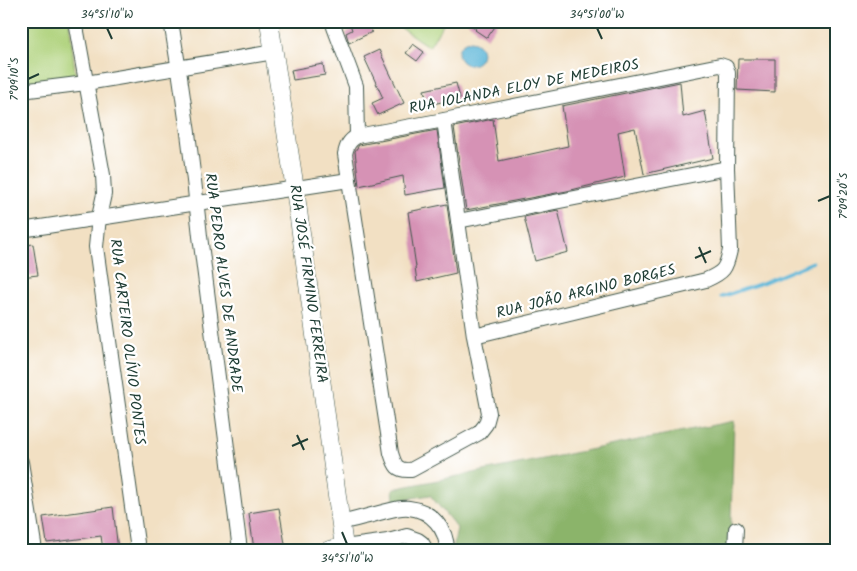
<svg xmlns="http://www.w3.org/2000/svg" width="857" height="571" viewBox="0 0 857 571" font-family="Kalam,sans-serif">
	<rect width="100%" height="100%" fill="#fff"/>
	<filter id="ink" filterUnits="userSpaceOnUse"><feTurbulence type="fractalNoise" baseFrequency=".02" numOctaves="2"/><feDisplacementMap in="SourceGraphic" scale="10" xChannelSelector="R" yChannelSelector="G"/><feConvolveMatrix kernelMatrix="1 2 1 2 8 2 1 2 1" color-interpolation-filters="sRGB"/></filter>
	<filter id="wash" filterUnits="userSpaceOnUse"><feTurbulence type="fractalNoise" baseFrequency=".0096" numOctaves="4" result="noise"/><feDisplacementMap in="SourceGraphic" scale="20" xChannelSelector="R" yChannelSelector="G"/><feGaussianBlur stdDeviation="1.12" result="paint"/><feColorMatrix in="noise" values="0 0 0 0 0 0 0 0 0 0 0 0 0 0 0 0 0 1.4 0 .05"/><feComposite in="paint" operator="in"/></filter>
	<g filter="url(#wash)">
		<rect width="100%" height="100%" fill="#f2e0c3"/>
		<g fill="#afd27b" stroke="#678858">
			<path d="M21 21H69L76 79 21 86Z"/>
			<path d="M391 21H445L429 47Z"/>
		</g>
		<path fill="#8bb46b" stroke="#557850" d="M734 421 730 550H453L457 528 430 495 394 501 393 489Z"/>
		<circle fill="#5bb6d8" stroke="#3d7a86" cx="470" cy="53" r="12"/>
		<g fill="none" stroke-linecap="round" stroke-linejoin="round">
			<path stroke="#5bb6d8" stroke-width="3" d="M721 297 762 283 813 262"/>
		</g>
		<g id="blocks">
			<g fill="#d692b5">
				<path d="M349 21H366L372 32 349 43 346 33 352 30Z"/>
				<path d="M466 21H499L487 38 475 30 476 29Z"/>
				<path d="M413 44 424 52 417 61 406 53Z"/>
				<path d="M379 50 404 103 378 115 372 103 383 98 364 57Z"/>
				<path d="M738 59H775V92L737 90Z"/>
				<path d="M323 64 325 75 293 80 291 70Z"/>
				<path d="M680 82 683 117 705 111 713 158 644 174 635 128 618 132 625 177 567 191 466 210 454 127 493 119 499 161 568 146 562 106Z"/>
				<path d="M456 83 460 98 428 105 424 90Z"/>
				<path d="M437 130 445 188 405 195 403 176 359 186 355 151 359 145Z"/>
				<path d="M447 204 456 273 417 282 415 267H416L408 212Z"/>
				<path d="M558 210 568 252 535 261 524 217Z"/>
				<path d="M33 244 38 275 21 277V246Z"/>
				<path d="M113 507 118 550H103L101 536 47 543 43 517Z"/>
				<path d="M279 508 286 550H254L249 513Z"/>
			</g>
		</g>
	</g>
	<g filter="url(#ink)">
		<use href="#blocks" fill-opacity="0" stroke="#3f5549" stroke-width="1"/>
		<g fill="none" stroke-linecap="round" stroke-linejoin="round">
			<defs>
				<g id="minor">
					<path d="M75 21 103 175 104 194 99 217 96 247 138 550"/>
					<path d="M171 21C183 92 193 164 200 236L240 550"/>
					<path d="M334 21V27L356 86 357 136"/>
					<path d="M21 91 86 83 274 52"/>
					<path d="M444 120 474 336 489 413 486 424 479 433 411 470C397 471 395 466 391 453L345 154C347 145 349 141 357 136L444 120 720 65 726 67 728 73 727 168 730 250C726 269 724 272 706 280L474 336"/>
					<path d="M458 221 727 168"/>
					<path d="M21 230 349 180"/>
					<path d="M21 462 35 550"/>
					<path d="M341 523C355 519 369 516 383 512 391 510 400 507 409 508 431 510 447 529 447 550"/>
					<path d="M344 547 388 541 407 536 418 540 422 543 426 550"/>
					<path d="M735 550 736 529"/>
				</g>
				<path id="major" d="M269 21 295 189 344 547 329 550"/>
			</defs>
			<use href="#minor" stroke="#3f5549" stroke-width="16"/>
			<use href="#major" stroke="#3f5549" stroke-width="19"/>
			<use href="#minor" stroke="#fff" stroke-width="14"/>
			<use href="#major" stroke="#fff" stroke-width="18"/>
		</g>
	</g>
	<path fill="none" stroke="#1f3d34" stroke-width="2" d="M107 28 112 39M597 28 602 39M28 79 39 74M818 201 830 196M699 247 706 263M695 258 711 251M297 435 304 450M292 446 308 439M342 532 347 544"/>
	<g text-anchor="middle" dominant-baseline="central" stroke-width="4.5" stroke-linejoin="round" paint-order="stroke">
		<g font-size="15" fill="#1f3d34" stroke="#fff">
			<text transform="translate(524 87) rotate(-11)">RUA IOLANDA ELOY DE MEDEIROS</text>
			<text transform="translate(223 283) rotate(83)">RUA PEDRO ALVES DE ANDRADE</text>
			<text transform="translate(308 284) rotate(82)">RUA JOSÉ FIRMINO FERREIRA</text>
			<text transform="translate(586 292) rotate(-14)">RUA JOÃO ARGINO BORGES</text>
			<text transform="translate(127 342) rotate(83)">RUA CARTEIRO OLÍVIO PONTES</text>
		</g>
	</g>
	<rect width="857" height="571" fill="none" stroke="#fff" stroke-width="55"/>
	<rect x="28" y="28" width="802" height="516" fill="none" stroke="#1f3d34" stroke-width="2"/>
	<g font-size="12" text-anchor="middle" fill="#1f3d34">
		<text x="107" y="18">34°51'10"W</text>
		<text x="597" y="18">34°51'00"W</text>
		<text transform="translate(14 79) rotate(-90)" y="4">7°09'10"S</text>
		<text transform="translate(843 196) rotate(-90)" y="4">7°09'20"S</text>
		<text x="347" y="562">34°51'10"W</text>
	</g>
</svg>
